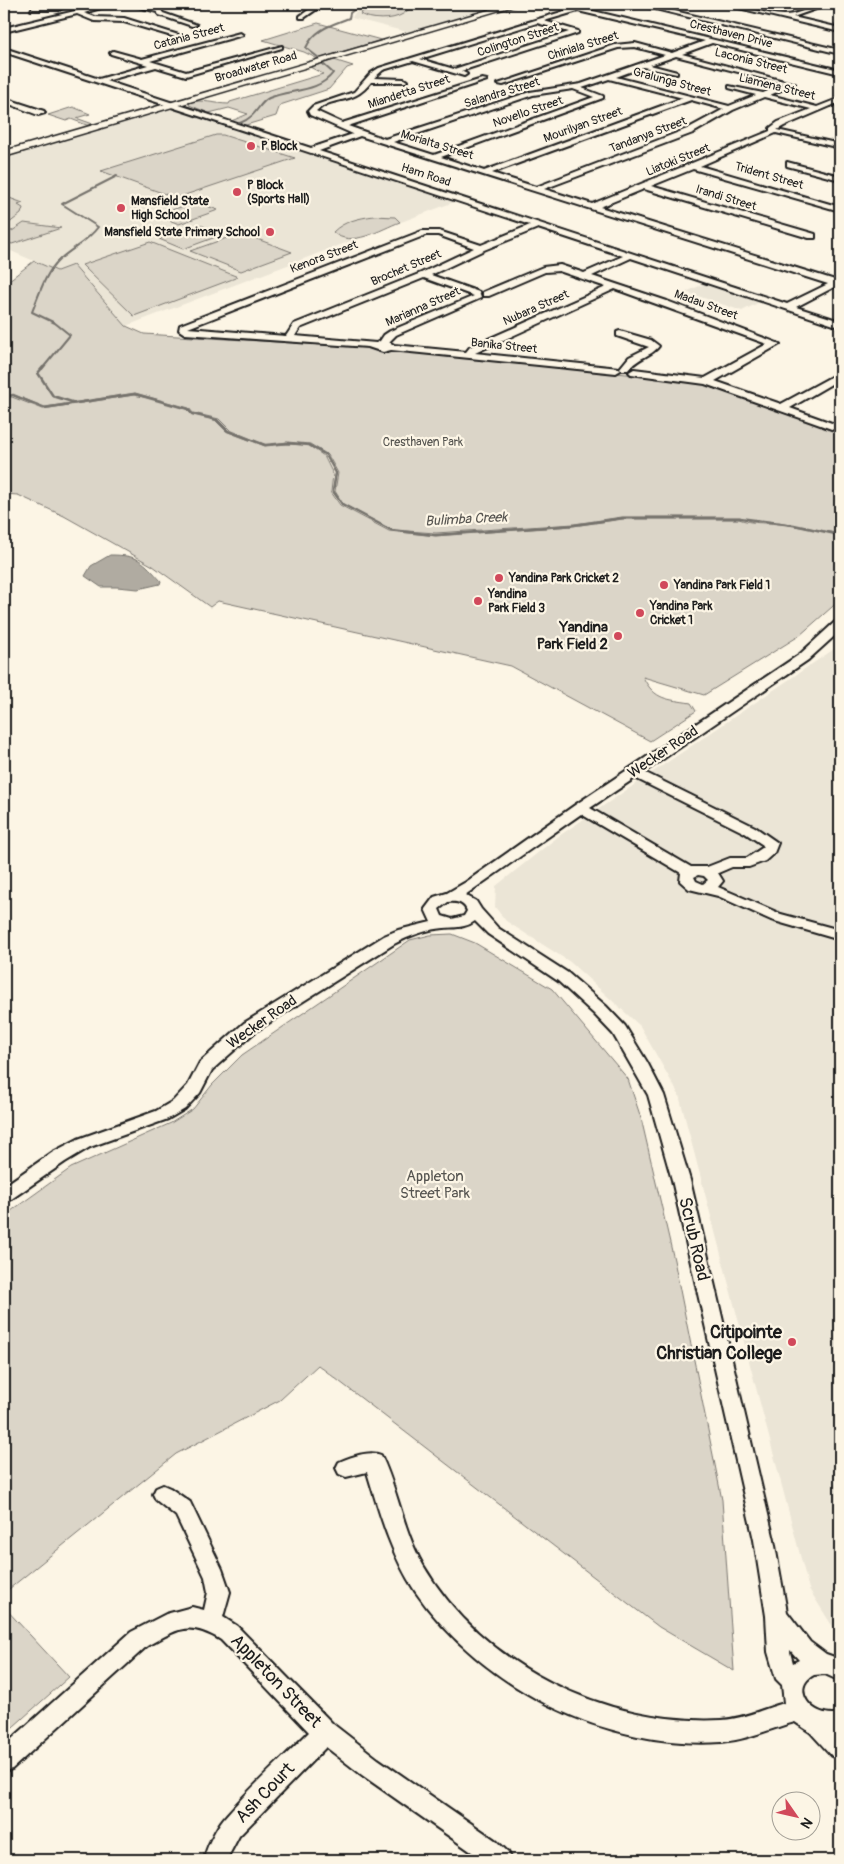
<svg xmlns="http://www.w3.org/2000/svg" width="844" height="1864" viewBox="0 0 844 1864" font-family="Pangolin,sans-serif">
	<rect width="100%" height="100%" fill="#fcf5e5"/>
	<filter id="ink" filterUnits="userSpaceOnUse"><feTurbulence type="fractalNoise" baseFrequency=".02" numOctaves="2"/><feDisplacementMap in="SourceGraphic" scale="10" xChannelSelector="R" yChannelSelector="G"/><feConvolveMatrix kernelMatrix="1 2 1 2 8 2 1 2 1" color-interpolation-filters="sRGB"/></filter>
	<g filter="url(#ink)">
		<g fill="#ebe5d6">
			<path d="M365 4H505L407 32 352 18 354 14Z"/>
			<path d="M167 110H175L454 202 126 326 73 265 57 271 4 248V158Z"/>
			<path d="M704 284 760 302 742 311 686 292Z"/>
			<path d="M840 645V1632L831 1624 809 1589 679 1095 640 1026 570 962 506 921 495 907 496 886 559 836Z"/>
		</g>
		<g fill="#dbd5c8" stroke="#7c7872">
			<path d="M372 4H416C412 7 407 11 403 14 392 21 370 20 360 14Z"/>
			<path d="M318 23 381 40 318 59 304 52 263 40Z"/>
			<path d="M334 60 353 66 347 68 329 89 280 105 276 116 246 125 229 122 248 114 229 108 209 113 189 105 190 102C202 99 215 104 229 104L230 102 323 74 310 67Z"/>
			<path d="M73 107 90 114 76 118 93 124 89 126 71 119 66 121 48 115Z"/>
			<path d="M216 135H223L295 158 176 198 101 171Z"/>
			<path d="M4 196 23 203 18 205 23 208 21 214 4 227Z"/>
			<path d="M196 202 218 210 179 224 156 215Z"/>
			<path d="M374 216 395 217 400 222C381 229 351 249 333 232 344 221 359 218 374 216Z"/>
			<path d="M24 223 61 228 12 244 4 241V230L12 231Z"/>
			<path d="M200 225 224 234 183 249 159 239Z"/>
			<path d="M241 233 292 252 241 271 190 251Z"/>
			<path d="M150 242 238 277 134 316 82 265Z"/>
			<path d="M34 261 57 271 73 265 126 326 144 334 393 349 692 381 714 387 840 433V534L779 522H753L740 517H622L574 524 436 533 392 530 343 504 335 491 338 473 328 455 310 444 287 442 266 445 230 430 219 419 193 413 189 408 135 393 45 407 14 395 4 396V284Z"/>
			<path d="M134 395 158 400 186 409 191 414 215 420 226 431 265 446 287 444 308 445 324 456 333 474 331 492 340 505 389 531 436 536 573 526 623 519H739C752 524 764 522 778 524 798 526 821 530 840 536V600L799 636 704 695 643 677C655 701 668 699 691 703L696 711 650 741 511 666 218 601 210 607 153 566 64 516 18 495 4 494 5 397H12L43 409Z"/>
			<path d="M452 934 475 943 552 989 628 1079 641 1118 674 1260 722 1500 734 1671 659 1627 318 1365 280 1400 176 1454 4 1593V1216L71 1168 171 1123 193 1109 212 1085 242 1055 410 940 430 935Z"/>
			<path d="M4 1607 69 1677 4 1735Z"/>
		</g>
		<path fill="#b0aba1" stroke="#75726c" d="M110 555C139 555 143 561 161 581L160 584 138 589 117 587H101L85 576 91 566Z"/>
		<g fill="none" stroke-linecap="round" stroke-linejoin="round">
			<g stroke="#75726c" stroke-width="2">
				<path d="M319 58 306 48C314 29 332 25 349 18L350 13 361 4"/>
				<path d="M240 123C258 116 258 103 269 98 290 89 318 93 333 73L323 64"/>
				<path d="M42 369 70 335 55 323 32 312C39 295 45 273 59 260 72 248 87 242 98 227L62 204 117 176"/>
			</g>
			<g stroke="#75726c" stroke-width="2.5">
				<path d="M43 367 38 373 53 396 75 403"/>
				<path d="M4 397 13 395 44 408 135 394 188 409 192 414 217 420 228 431 265 445 287 443 309 445 326 455 336 473 333 491 342 504 391 530 435 535 574 525 623 518H740L794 525 840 535"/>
			</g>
			<defs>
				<g id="minor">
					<path d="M104 4H114L84 13 95 17 124 18 185 37 182 39 124 22 94 21 77 14 4 32V28Z"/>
					<path d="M128 4H137L161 10 163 13 197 25 192 26 159 15 157 12Z"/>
					<path d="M317 4H324L304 18H300V16Z"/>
					<path d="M555 4 578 7 597 4 585 9 840 70V74L712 43 682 54 795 84 770 95 817 107 840 98V102L784 126 777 130 840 144V148L776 133 700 166 840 207V211L693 169 651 186 815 234V238H809L644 189 600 207 835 280 840 278V284L796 307 840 321V327L631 258 592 276 667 301 780 344 715 381 781 404 840 372V379L790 408 840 426V432L705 384 631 374 629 372 634 369 705 378 767 344 615 289 475 353 619 368 621 370 616 373 391 350 383 352 368 347 185 334 179 330 180 325 422 231H439L481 245 530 225 4 52V48L99 79 148 65 111 54 110 53 113 51 142 59 240 33 243 35 150 61 186 72 282 46V48L186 76 156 67 106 81 311 148 353 134 310 115 308 111 313 106 354 92 371 73 379 68 571 9ZM578 11 705 41 672 53 635 43 615 45 498 84 503 85 618 48 635 47 665 55 581 84 530 92 385 139 348 126 487 80 482 79 342 123 316 111C334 95 353 106 371 82H406L407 81 404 79 374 78 383 70 413 61 464 76 467 74 461 71 578 33V31L544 21ZM537 23 569 32 454 69 420 59ZM676 56 785 84 763 93 729 86V88L756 95 729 106 616 77 643 67 677 74V72L650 65ZM609 79 683 98 484 171 441 157 603 98V96L582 88ZM573 89 594 97 434 155 393 142 533 95ZM764 97 811 109 778 122 770 128V131L592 204 544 189 693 133 733 110ZM691 100 724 109 687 129 536 187 492 173ZM360 136 828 284 787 304 319 151ZM538 228 623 256 584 273 560 265 543 267 483 292V296H489L545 272 559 271 606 287 470 347 466 352 394 345 389 342 396 335 481 298 479 292 431 275 484 250ZM426 235H438L474 248 421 273 294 324 286 336 188 328ZM424 278 474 296 390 331 384 335 380 341 376 343 295 336 300 328Z"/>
					<path d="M635 4H645L840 50V54Z"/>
					<path d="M722 4C743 3 763 15 784 15 798 16 814 4 830 4L793 17 840 28V32Z"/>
					<path d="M33 7 59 6 62 8 59 10H31Z"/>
					<path d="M4 98 44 111 45 113 38 115 4 102Z"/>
					<path d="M787 162 840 176V180L787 166Z"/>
					<path d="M620 331 651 340 659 346C652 356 638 357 628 370H622L620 368 629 357 649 347 617 336V332Z"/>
					<path d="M840 620V631L808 660 644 772 755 827 778 843 774 853 765 861 749 867H732L718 873 723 881 718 887 781 914 840 930V940L771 920 718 896 689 889 680 881 681 873 581 814 465 895 476 901 481 909 498 928 568 973 606 1006 625 1026 647 1062 664 1095 690 1180 774 1540 787 1612 810 1642 826 1654 840 1659V1681L825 1674 814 1675C789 1688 812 1720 840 1713V1759L832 1756 810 1732 795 1722C771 1728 748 1740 722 1742 605 1750 481 1687 415 1591 391 1555 379 1512 367 1472L346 1477 339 1474 336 1468 339 1462C351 1457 369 1450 381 1455 398 1490 403 1530 423 1565 482 1666 605 1726 722 1720 743 1719 763 1709 784 1703L782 1685 776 1679 768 1652 766 1616 754 1540 672 1180 648 1095 613 1034 594 1014 558 981 488 934 475 921C466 928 455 927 444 928 428 929 409 936 394 944L256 1031 212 1070 200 1093 185 1109 168 1119 90 1147 65 1162 10 1200 4 1202V1186L53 1152 78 1139 156 1111 173 1101 188 1085 200 1062 244 1023 384 936 398 930 431 922 425 909 434 897 447 893 466 882 575 805 800 654 836 621ZM635 778 745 833 763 845 762 848 747 858H730L707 867H691L590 808ZM698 875 704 876 708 880 703 884 696 881 694 877ZM448 902C456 901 464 902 467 911L464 916 452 919 442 916 439 909ZM790 1650 799 1660 793 1663 790 1652Z"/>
					<path d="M163 1485 170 1488 190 1502 222 1569 230 1592 223 1617 237 1626 333 1724 378 1759 495 1840 508 1852 512 1860H483L362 1775 326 1747 239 1836 228 1857 229 1860H205C203 1852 218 1825 224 1818 250 1788 281 1760 309 1732L221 1640C188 1620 178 1629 147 1646L12 1769 4 1772V1746L131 1632 166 1614 192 1607 204 1610 208 1592 205 1577 176 1516 156 1500 153 1494 156 1488Z"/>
				</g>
				<path id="major" d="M509 4H520L4 157V151Z"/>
			</defs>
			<use href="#minor" stroke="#1c1c1c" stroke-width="4"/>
			<use href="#major" stroke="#1c1c1c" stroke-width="3"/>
			<use href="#minor" fill="#fcf5e5" fill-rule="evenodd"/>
			<use href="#major" fill="#fcf5e5" fill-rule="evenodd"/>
		</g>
	</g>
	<g fill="#d1495b" stroke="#fcf5e5" stroke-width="2">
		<circle cx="251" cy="146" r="5"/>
		<circle cx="237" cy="192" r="5"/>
		<circle cx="121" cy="208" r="5"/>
		<circle cx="270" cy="232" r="5"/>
		<circle cx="499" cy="578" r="5"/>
		<circle cx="664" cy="585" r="5"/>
		<circle cx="478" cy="601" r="5"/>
		<circle cx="640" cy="613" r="5"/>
		<circle cx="618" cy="636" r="5"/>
		<circle cx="792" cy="1342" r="5"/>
	</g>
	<g text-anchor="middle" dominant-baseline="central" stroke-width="4.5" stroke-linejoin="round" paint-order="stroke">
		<g font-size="12" fill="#1c1c1c" stroke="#fcf5e5">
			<text transform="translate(731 34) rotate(14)">Cresthaven Drive</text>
			<text transform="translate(189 37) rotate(-15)">Catania Street</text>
			<text transform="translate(518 40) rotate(-18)">Colington Street</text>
			<text transform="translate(583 46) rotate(-17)">Chiniala Street</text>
			<text transform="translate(751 61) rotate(14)">Laconia Street</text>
			<text transform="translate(256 67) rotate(-16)">Broadwater Road</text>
			<text transform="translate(672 82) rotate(15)">Gralunga Street</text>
			<text transform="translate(777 87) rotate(14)">Liamena Street</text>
			<text transform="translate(409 92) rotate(-18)">Miandetta Street</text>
			<text transform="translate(502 93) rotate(-17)">Salandra Street</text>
			<text transform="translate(528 112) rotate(-19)">Novello Street</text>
			<text transform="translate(583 125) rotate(-20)">Mourilyan Street</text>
			<text transform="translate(648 135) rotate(-21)">Tandanya Street</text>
			<text transform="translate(437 145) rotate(17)">Morialta Street</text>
			<text transform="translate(678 160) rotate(-22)">Liatoki Street</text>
			<text transform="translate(426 175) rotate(18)">Ham Road</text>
			<text transform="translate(769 176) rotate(16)">Trident Street</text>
			<text transform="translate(726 198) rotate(17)">Irandi Street</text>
			<text transform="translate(324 257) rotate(-21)">Kenora Street</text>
			<text transform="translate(406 268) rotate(-23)">Brochet Street</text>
			<text transform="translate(706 305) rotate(20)">Madau Street</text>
			<text transform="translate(423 307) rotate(-24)">Marianna Street</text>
			<text transform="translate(536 308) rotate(-24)">Nubara Street</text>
			<text transform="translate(504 346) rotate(6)">Banika Street</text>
		</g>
		<g font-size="12" font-weight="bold" fill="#1c1c1c" stroke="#fcf5e5" text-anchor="start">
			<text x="261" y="146">P Block</text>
			<text x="247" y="185">P Block<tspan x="247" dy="14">(Sports Hall)</tspan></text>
			<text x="131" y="201">Mansfield State<tspan x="131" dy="14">High School</tspan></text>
			<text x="260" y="232" text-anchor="end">Mansfield State Primary School</text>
			<text x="509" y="578">Yandina Park Cricket 2</text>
			<text x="674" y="585">Yandina Park Field 1</text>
			<text x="488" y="594">Yandina<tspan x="488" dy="14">Park Field 3</tspan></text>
			<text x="650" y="606">Yandina Park<tspan x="650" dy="14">Cricket 1</tspan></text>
		</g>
		<g font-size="12" fill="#555450" stroke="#fcf5e5">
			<text x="423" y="442">Cresthaven Park</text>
		</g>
		<g font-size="14" font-style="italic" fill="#575551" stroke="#fcf5e5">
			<text transform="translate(466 519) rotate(-3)">Bulimba Creek</text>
		</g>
		<g font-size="15" font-weight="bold" fill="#1c1c1c" stroke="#fcf5e5" text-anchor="end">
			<text x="608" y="627">Yandina<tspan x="608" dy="17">Park Field 2</tspan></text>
		</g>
		<g font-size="15" fill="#1c1c1c" stroke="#fcf5e5">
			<text transform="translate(663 752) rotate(-34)">Wecker Road</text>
			<text transform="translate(262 1022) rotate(-35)">Wecker Road</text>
		</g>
		<g font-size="15" fill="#555450" stroke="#fcf5e5">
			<text x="435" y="1176">Appleton<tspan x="435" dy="17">Street Park</tspan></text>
		</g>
		<g font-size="18" fill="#1c1c1c" stroke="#fcf5e5">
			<text transform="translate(694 1239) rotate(77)">Scrub Road</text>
			<text transform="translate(276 1681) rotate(46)">Appleton Street</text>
			<text transform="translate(265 1793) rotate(-46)">Ash Court</text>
		</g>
		<g font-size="18" font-weight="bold" fill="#1c1c1c" stroke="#fcf5e5" text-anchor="end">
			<text x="782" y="1332">Citipointe<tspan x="782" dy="21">Christian College</tspan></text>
		</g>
	</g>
	<rect width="844" height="1864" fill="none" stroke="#fcf5e5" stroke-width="20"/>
	<rect x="10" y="10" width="824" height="1844" fill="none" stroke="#1c1c1c" stroke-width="2" filter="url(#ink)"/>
	<g transform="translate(796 1816) rotate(124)"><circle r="24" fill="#fcf5e5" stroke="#a29e95"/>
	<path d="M0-4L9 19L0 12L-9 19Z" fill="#d1495b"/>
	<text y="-8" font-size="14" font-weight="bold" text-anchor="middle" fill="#1c1c1c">N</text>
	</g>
</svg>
